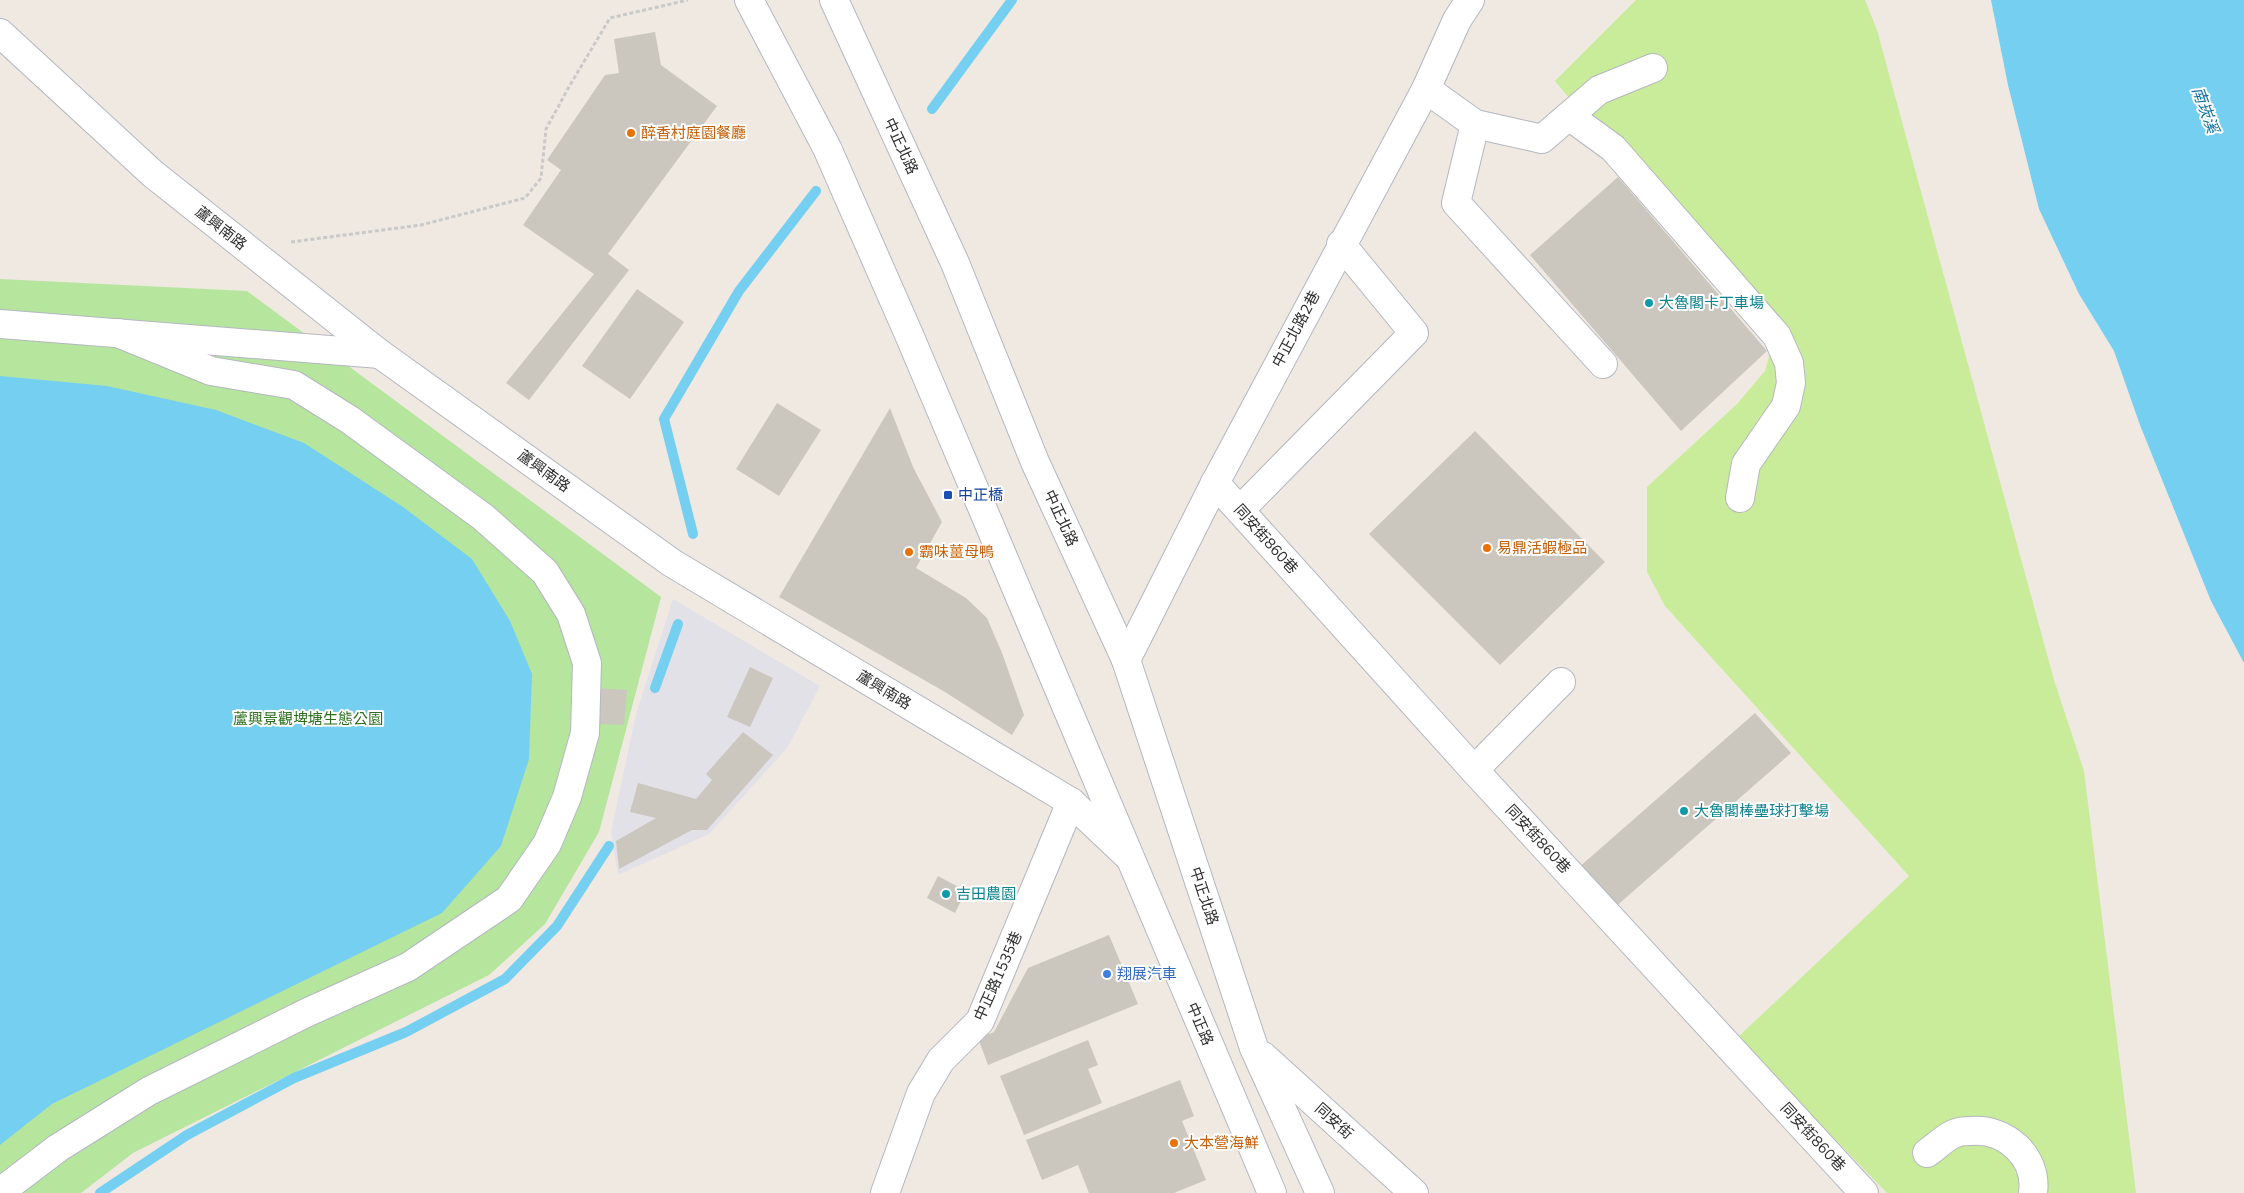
<svg xmlns="http://www.w3.org/2000/svg" width="2244" height="1193" viewBox="0 0 2244 1193" font-family="'Nunito Sans','Noto Sans TC',sans-serif">
	<rect width="100%" height="100%" fill="#efe9e1"/>
	<path fill="#e3e1e8" d="M673 599 820 686 788 747 709 834 618 875 611 832 636 714Z"/>
	<path fill="#b6e59e" d="M0 279 247 291 661 597 599 832 545 924 489 975 133 1153 81 1193H0Z"/>
	<path fill="#c9ec9a" d="M1636 0H1865L1877 30 2054 680 2084 771 2136 1193H1887L1737 1038 1909 876 1665 606 1647 572V487L1737 404 1765 371 1773 342 1555 81Z"/>
	<g fill="#75cff0">
		<path d="M1991 0H2244V663L2211 601 2140 425 2114 351 2079 294 2039 209 2008 85Z"/>
		<path d="M0 376 107 386 216 410 304 443 403 507 472 559 510 621 532 674 529 759 501 846 442 913 52 1104 0 1145Z"/>
	</g>
	<g fill="none" stroke-linecap="round" stroke-linejoin="round">
		<g stroke="#75cff0" stroke-width="10">
			<path d="M932 109 1012 0"/>
			<path d="M693 534 664 419 739 291 816 191"/>
			<path d="M655 688 678 624"/>
			<path d="M100 1193 187 1135 294 1078 406 1032 505 979 557 926 609 846"/>
		</g>
	</g>
	<g fill="#cbc7bf">
		<path d="M655 32 661 65 717 106 608 254 629 270 529 400 506 383 594 274 523 225 561 170 547 160 605 75 619 73 614 39Z"/>
		<path d="M1618 177 1767 351 1681 431 1530 255Z"/>
		<path d="M637 289 684 322 630 399 582 366Z"/>
		<path d="M777 403 821 430 779 496 736 469Z"/>
		<path d="M890 408 913 467 942 522 916 568 966 598 987 618 1002 653 1024 715 1012 735 945 692 779 597Z"/>
		<path d="M1475 431 1605 562 1500 665 1369 534Z"/>
		<path d="M750 667 773 678 750 727 727 717Z"/>
		<path d="M598 688 627 690 624 725 596 724Z"/>
		<path d="M1755 713 1791 753 1613 909 1577 869Z"/>
		<path d="M743 732 773 755 707 830H692L619 869 616 841 656 818 630 812 638 783 696 799 712 780 706 774Z"/>
		<path d="M938 876 966 891 955 913 927 898Z"/>
		<path d="M1109 935 1138 1004 988 1065 978 1038 994 1032 1028 968Z"/>
		<path d="M1088 1040 1098 1065 1088 1069 1102 1103 1024 1135 1000 1076Z"/>
		<path d="M1180 1080 1194 1116 1182 1121 1206 1180 1174 1193H1089L1078 1165 1042 1180 1026 1140Z"/>
	</g>
	<g fill="none" stroke-linecap="round" stroke-linejoin="round">
		<defs>
			<g id="minor">
				<path d="M749 0 827 148 910 337 1272 1193"/>
				<path d="M834 0 955 263 1035 462 1126 660 1254 1048 1320 1193"/>
				<path d="M0 33 153 174 380 354 672 563 1071 802 1127 855"/>
				<path d="M1426 89 1475 124 1542 139 1599 90 1653 68"/>
				<path d="M1569 116 1613 148 1777 336 1789 363 1791 383 1786 406 1746 464 1740 498"/>
				<path d="M1475 124 1456 203 1603 364"/>
				<path d="M0 324 380 354"/>
				<path d="M1215 483 1474 770 1864 1193"/>
				<path d="M1240 510 1414 333 1341 244"/>
				<path d="M1126 660 1215 483 1426 89 1457 20 1470 0"/>
				<path d="M1474 770 1561 682"/>
				<path d="M1263 1056 1414 1193"/>
				<path d="M1927 1153C1936 1147 1946 1136 1956 1133 1960 1131 1967 1131 1971 1131 2006 1128 2038 1157 2033 1193"/>
				<path d="M0 1192 58 1148 149 1091 306 1013 408 967 509 899 547 844 567 797 585 733 587 663 571 614 545 572 483 517 350 420 294 385 211 371 118 333"/>
				<path d="M885 1193 921 1093 941 1060 980 1021 1071 802"/>
			</g>
		</defs>
		<use href="#minor" stroke="#b4b7c1" stroke-width="30"/>
		<path stroke="#c9c9c9" stroke-width="3" stroke-dasharray="4 2.5" stroke-linecap="butt" d="M291 242 421 225 525 198 541 178 546 129 570 85 610 18 688 0"/>
		<use href="#minor" stroke="#fff" stroke-width="28"/>
	</g>
	<g fill="#e8710a" stroke="#fff" stroke-width="2">
		<circle cx="631" cy="133" r="5"/>
		<circle cx="1487" cy="548" r="5"/>
		<circle cx="909" cy="552" r="5"/>
		<circle cx="1174" cy="1143" r="5"/>
	</g>
	<g fill="#0f9aa8" stroke="#fff" stroke-width="2">
		<circle cx="1649" cy="303" r="5"/>
		<circle cx="1684" cy="811" r="5"/>
		<circle cx="946" cy="894" r="5"/>
	</g>
	<rect fill="#1a4fb4" stroke="#fff" stroke-width="2" x="943" y="490" width="10" height="10" rx="2.5"/>
	<circle fill="#3f7fe0" stroke="#fff" stroke-width="2" cx="1107" cy="974" r="5"/>
	<g text-anchor="middle" dominant-baseline="central" stroke-width="4" stroke-linejoin="round" paint-order="stroke">
		<g font-size="15" fill="#c56008" stroke="#fff" text-anchor="start">
			<text x="641" y="133">醉香村庭園餐廳</text>
			<text x="1497" y="548">易鼎活蝦極品</text>
			<text x="919" y="552">霸味薑母鴨</text>
			<text x="1184" y="1143">大本營海鮮</text>
		</g>
		<g font-size="15" fill="#2e2e2e" stroke="#fff">
			<text transform="translate(901 146) rotate(65)">中正北路</text>
			<text transform="translate(221 228) rotate(38)">蘆興南路</text>
			<text transform="translate(1296 329) rotate(-62)">中正北路2巷</text>
			<text transform="translate(544 471) rotate(36)">蘆興南路</text>
			<text transform="translate(1061 518) rotate(65)">中正北路</text>
			<text transform="translate(1266 539) rotate(48)">同安街860巷</text>
			<text transform="translate(884 690) rotate(31)">蘆興南路</text>
			<text transform="translate(1538 839) rotate(47)">同安街860巷</text>
			<text transform="translate(1204 896) rotate(72)">中正北路</text>
			<text transform="translate(998 976) rotate(-66)">中正路1535巷</text>
			<text transform="translate(1200 1024) rotate(67)">中正路</text>
			<text transform="translate(1334 1121) rotate(42)">同安街</text>
			<text transform="translate(1813 1137) rotate(47)">同安街860巷</text>
		</g>
		<g font-size="15" fill="#0d838f" stroke="#fff" text-anchor="start">
			<text x="1659" y="303">大魯閣卡丁車場</text>
			<text x="1694" y="811">大魯閣棒壘球打擊場</text>
			<text x="956" y="894">吉田農園</text>
		</g>
		<g font-size="15" fill="#164399" stroke="#fff" text-anchor="start">
			<text x="958" y="495">中正橋</text>
		</g>
		<g font-size="15" fill="#2c6e1b" stroke="#fff">
			<text x="308" y="719">蘆興景觀埤塘生態公園</text>
		</g>
		<g font-size="15" fill="#366cbe" stroke="#fff" text-anchor="start">
			<text x="1117" y="974">翔展汽車</text>
		</g>
		<g font-size="16" font-style="italic" fill="#0d6fa3" stroke="#fff">
			<text transform="translate(2205 110) rotate(70)">南崁溪</text>
		</g>
	</g>
</svg>
